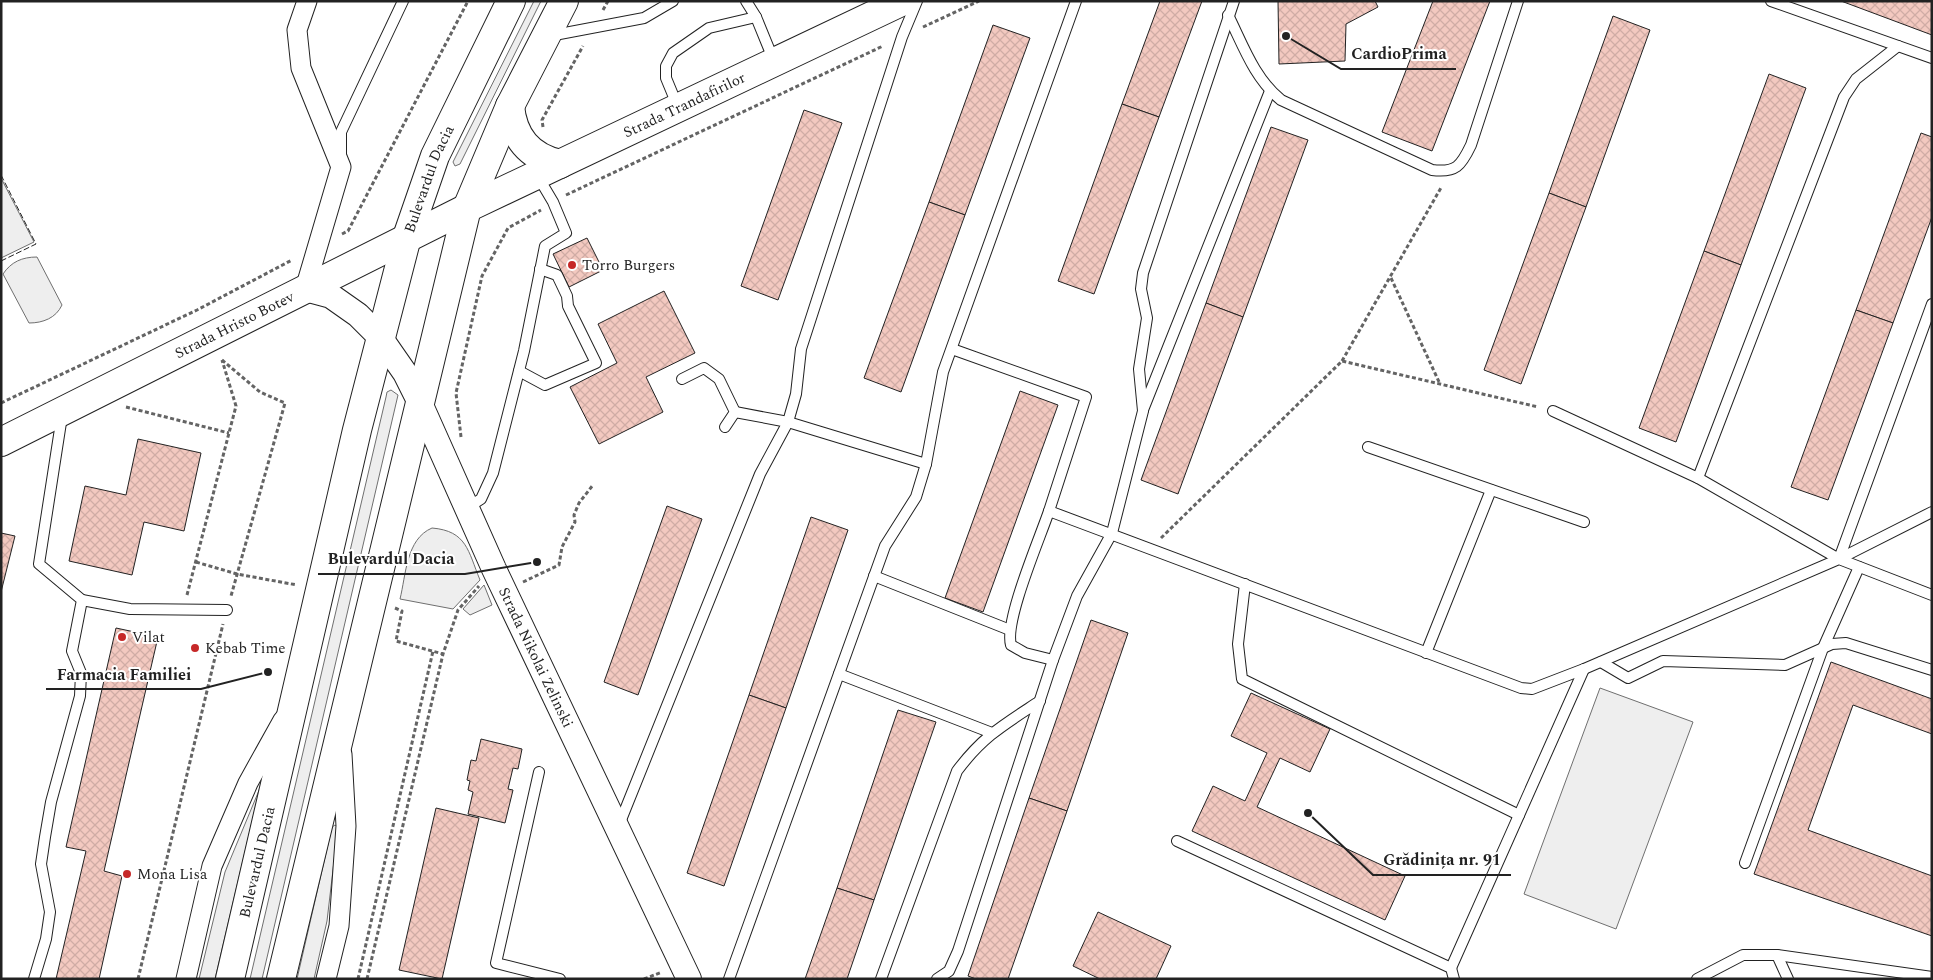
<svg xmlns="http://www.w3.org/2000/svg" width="1933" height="980" viewBox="0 0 1933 980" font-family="Spectral,serif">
	<defs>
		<pattern id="building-cross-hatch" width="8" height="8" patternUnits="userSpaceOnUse" patternTransform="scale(1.25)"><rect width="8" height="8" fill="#f3c9c0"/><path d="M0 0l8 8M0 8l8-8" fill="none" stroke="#d0aca5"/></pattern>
	</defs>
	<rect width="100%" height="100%" fill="#fff"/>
	<g fill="#eee" stroke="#6f6f6f">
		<path d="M534 1H541L460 164 455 166 453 162Z"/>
		<path d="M1 178 34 242 1 258Z"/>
		<path d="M37 257 62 305C56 318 43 323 29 323L3 274C11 262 22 257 37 257Z"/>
		<path d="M391 390 398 395 262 979H250L386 397 387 392Z"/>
		<path d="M432 528C467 531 468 551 480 580L453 609 400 599C406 575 406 539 432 528Z"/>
		<path d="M484 585 492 605 470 615 463 609Z"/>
		<path d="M1600 688 1693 722 1616 929 1524 894Z"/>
		<path d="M260 788 215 979H199L225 872Z"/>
		<path d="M335 825 338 827 327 921 314 979H297L332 827Z"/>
	</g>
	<g fill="url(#building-cross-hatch)" stroke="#222">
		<path d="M1160 1H1202L1159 117 1122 104Z"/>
		<path d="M1278 1H1375L1378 7 1346 24 1345 61 1279 64Z"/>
		<path d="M1433 1H1490L1432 151 1382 132Z"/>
		<path d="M1841 1H1932V35Z"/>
		<path d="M1613 16 1650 30 1586 207 1549 193Z"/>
		<path d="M993 25 1030 38 965 215 929 202Z"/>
		<path d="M1769 74 1806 88 1741 265 1704 251Z"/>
		<path d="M1122 104 1159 117 1094 294 1058 281Z"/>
		<path d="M804 110 842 123 778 300 741 286Z"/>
		<path d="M1271 127 1308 140 1243 317 1206 303Z"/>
		<path d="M1921 133 1932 137V217L1893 323 1856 310Z"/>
		<path d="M1549 193 1586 207 1521 384 1484 370Z"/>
		<path d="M929 202 965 215 901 392 864 378Z"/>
		<path d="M587 238 603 270 569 287 553 254Z"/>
		<path d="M1704 251 1741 265 1676 442 1639 428Z"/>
		<path d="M664 291 695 353 646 377 663 412 599 444 570 387 617 363 598 324Z"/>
		<path d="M1206 303 1243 317 1178 494 1141 480Z"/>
		<path d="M1856 310 1893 323 1828 500 1791 487Z"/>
		<path d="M1020 391 1058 405 983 612 945 598Z"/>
		<path d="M138 439 201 453 184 531 144 522 132 575 69 561 85 486 126 495Z"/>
		<path d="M667 506 702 519 638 695 604 682Z"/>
		<path d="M811 517 848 530 786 708 749 695Z"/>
		<path d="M1 533 15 536 1 592Z"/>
		<path d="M1091 620 1128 633 1067 811 1029 798Z"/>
		<path d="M116 628 158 637 104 871 122 876 99 979H56L86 851 66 847Z"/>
		<path d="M1831 662 1932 699V734L1853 705 1808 830 1932 876V936L1754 874Z"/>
		<path d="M1251 693 1330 729 1310 772 1280 758 1257 807 1405 876 1385 920 1192 831 1213 786 1245 801 1267 753 1231 736Z"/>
		<path d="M749 695 786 708 724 886 687 873Z"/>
		<path d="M898 710 936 722 874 900 837 888Z"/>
		<path d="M481 739 522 749 518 769 513 768 508 789 513 790 505 823 468 814 473 792 468 790 470 781 467 780 471 760 476 761Z"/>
		<path d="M1029 798 1067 811 1008 979H976L968 976Z"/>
		<path d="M436 808 479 818 442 979 399 970Z"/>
		<path d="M837 888 874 900 847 979H805Z"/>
		<path d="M1098 912 1171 946 1156 979H1100L1073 966Z"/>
	</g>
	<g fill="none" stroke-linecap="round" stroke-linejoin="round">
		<defs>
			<g id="service">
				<path d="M746 1 756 17 774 61"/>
				<path d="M1771 1 1932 58"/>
				<path d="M1228 15C1243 45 1254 78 1281 100L1432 170C1456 173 1461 166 1471 145L1518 1"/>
				<path d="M549 36 644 18 673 1"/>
				<path d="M678 107 666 78V66L673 53 709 28 756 17"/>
				<path d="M341 156V132L403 1"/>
				<path d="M952 349 1086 397 1049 511 1521 688 1532 689 1584 669 1839 559 1932 595"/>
				<path d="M519 371 545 385 596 363 568 306 567 296 557 275 540 269"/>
				<path d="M682 379 704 368 719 379 735 412 725 427"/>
				<path d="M1143 410 1270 91"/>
				<path d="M1553 411 1698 478 1839 559 1932 304"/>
				<path d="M735 412 788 422 926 464"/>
				<path d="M1368 447 1584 522"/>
				<path d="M1698 478 1844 97 1856 79 1898 46"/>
				<path d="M467 508 481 499 493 473 524 351 545 246 566 233 553 202 537 175"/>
				<path d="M1049 511C1040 538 1004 621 1011 645L1025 653 1053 660"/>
				<path d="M1839 559 1932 512"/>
				<path d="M874 576 1010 630"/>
				<path d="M1245 584 1238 644 1242 679 1519 815"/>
				<path d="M82 600 130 609 227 610"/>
				<path d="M1426 653 1491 490"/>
				<path d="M1601 662 1628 678 1663 661 1785 665 1832 644 1846 643 1932 670"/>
				<path d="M839 674 992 733"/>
				<path d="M539 772 496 963 560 979"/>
				<path d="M619 825 760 474 788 422 796 394 801 349 902 37 917 1"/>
				<path d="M1177 841 1451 968 1454 979"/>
				<path d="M1745 863 1823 648 1859 567"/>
				<path d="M1777 955 1932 977"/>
				<path d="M1451 968 1584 669"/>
				<path d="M34 979 46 939 50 912 41 864 45 837 51 802 80 696 81 673 72 651 82 600 39 564 62 416"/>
				<path d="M729 979 885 546 916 497 926 464 943 372 1076 1"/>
				<path d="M881 979 957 771C983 736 1005 724 1040 701"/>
				<path d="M937 979 949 971 958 951 1053 660 1077 596 1112 533 1143 411 1139 369 1147 318 1141 289 1143 273 1234 1"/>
				<path d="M1697 979 1743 955H1777L1788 979"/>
			</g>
			<g id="minor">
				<path d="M305 289 341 167 301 68 297 30 307 1"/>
				<path d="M186 979 212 866 248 783 283 720"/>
				<path d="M326 979 339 926 346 826 342 754"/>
			</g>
			<g id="tertiary">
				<path id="s1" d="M305 289 331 296 358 315 380 337 405 373 420 403 494 569 689 979"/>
			</g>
			<g id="secondary">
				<path id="s2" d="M1 442 467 208 903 1"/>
			</g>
			<g id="trunk">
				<path d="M510 106C513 137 529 157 560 164"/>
				<path id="s3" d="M230 979 357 430 407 237 435 156 511 1"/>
				<path d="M281 979 467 208 510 106 564 1"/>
			</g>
		</defs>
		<use href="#service" stroke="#222" stroke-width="12"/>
		<use href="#minor" stroke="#222" stroke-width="21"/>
		<use href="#tertiary" stroke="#222" stroke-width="26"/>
		<use href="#secondary" stroke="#222" stroke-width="30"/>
		<use href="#trunk" stroke="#222" stroke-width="30"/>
		<g stroke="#646464" stroke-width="3" stroke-dasharray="4 2.5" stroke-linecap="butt">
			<path d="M603 10 608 1"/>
			<path d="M923 27 979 1"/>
			<path d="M543 127 542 120 583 46"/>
			<path d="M566 195 883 46"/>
			<path d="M342 234 348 231 468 1"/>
			<path d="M1391 278 1440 384"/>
			<path d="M222 360 260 392 285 403 231 596"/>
			<path d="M1342 361 1442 186"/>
			<path d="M1 403 197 310 292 260"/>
			<path d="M126 407 229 433"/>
			<path d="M461 437 456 393 482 276 508 228 541 210"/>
			<path d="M1161 538 1342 361 1538 407"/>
			<path d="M196 562 237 574 297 585"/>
			<path d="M523 582 559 565 562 547 575 522 574 515 579 503 593 485"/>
			<path d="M187 595 236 406 222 360"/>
			<path d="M395 608 402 611 396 641 443 654"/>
			<path d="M138 979 223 624"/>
			<path d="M358 979 433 651"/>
			<path d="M367 979 443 654 458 610 479 586"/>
			<path d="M644 979 662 972"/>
		</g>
		<use href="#service" stroke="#fff" stroke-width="10"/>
		<use href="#minor" stroke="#fff" stroke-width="19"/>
		<use href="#tertiary" stroke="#fff" stroke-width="24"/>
		<use href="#secondary" stroke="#fff" stroke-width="28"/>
		<use href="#trunk" stroke="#fff" stroke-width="28"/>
		<path stroke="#222" stroke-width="1" stroke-dasharray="6 2.5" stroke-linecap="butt" d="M1 175 36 244 1 261"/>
	</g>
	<g fill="#c62828" stroke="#fff" stroke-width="2">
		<circle cx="572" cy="265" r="5"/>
		<circle cx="122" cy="637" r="5"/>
		<circle cx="195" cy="648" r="5"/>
		<circle cx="127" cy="874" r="5"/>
	</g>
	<g text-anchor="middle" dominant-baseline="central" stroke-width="4" stroke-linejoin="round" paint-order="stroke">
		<g font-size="15" fill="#222" stroke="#fff">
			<text stroke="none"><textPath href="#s2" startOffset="762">Strada Trandafirilor</textPath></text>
			<text stroke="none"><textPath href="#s3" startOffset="825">Bulevardul Dacia</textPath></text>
			<text stroke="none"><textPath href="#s2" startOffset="261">Strada Hristo Botev</textPath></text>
			<text stroke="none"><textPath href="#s1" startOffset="448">Strada Nikolai Zelinski</textPath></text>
			<text stroke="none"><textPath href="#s3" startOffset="120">Bulevardul Dacia</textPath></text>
		</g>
		<g font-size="15" fill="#222" stroke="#fff" text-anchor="start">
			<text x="582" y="265">Torro Burgers</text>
			<text x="132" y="637">Vilat</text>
			<text x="205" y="648">Kebab Time</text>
			<text x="137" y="874">Mona Lisa</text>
		</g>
	</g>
	<path fill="none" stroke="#222" stroke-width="2" d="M1286 36L1341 69H1456M537 562L465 574H318M268 672L201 689H46M1308 813L1373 875H1511"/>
	<g fill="#222" stroke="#fff" stroke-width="2">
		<circle cx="1286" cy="36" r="5"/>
		<circle cx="537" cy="562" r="5"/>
		<circle cx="268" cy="672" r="5"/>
		<circle cx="1308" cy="813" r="5"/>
	</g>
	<g font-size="16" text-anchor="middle" font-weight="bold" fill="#222" stroke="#fff" stroke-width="4" stroke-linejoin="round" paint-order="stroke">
		<text x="1399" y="59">CardioPrima</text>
		<text x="391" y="564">Bulevardul Dacia</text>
		<text x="124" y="680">Farmacia Familiei</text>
		<text x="1442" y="865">Grădinița nr. 91</text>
	</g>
	<rect width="1933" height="980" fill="none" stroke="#222222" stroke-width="5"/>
</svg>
